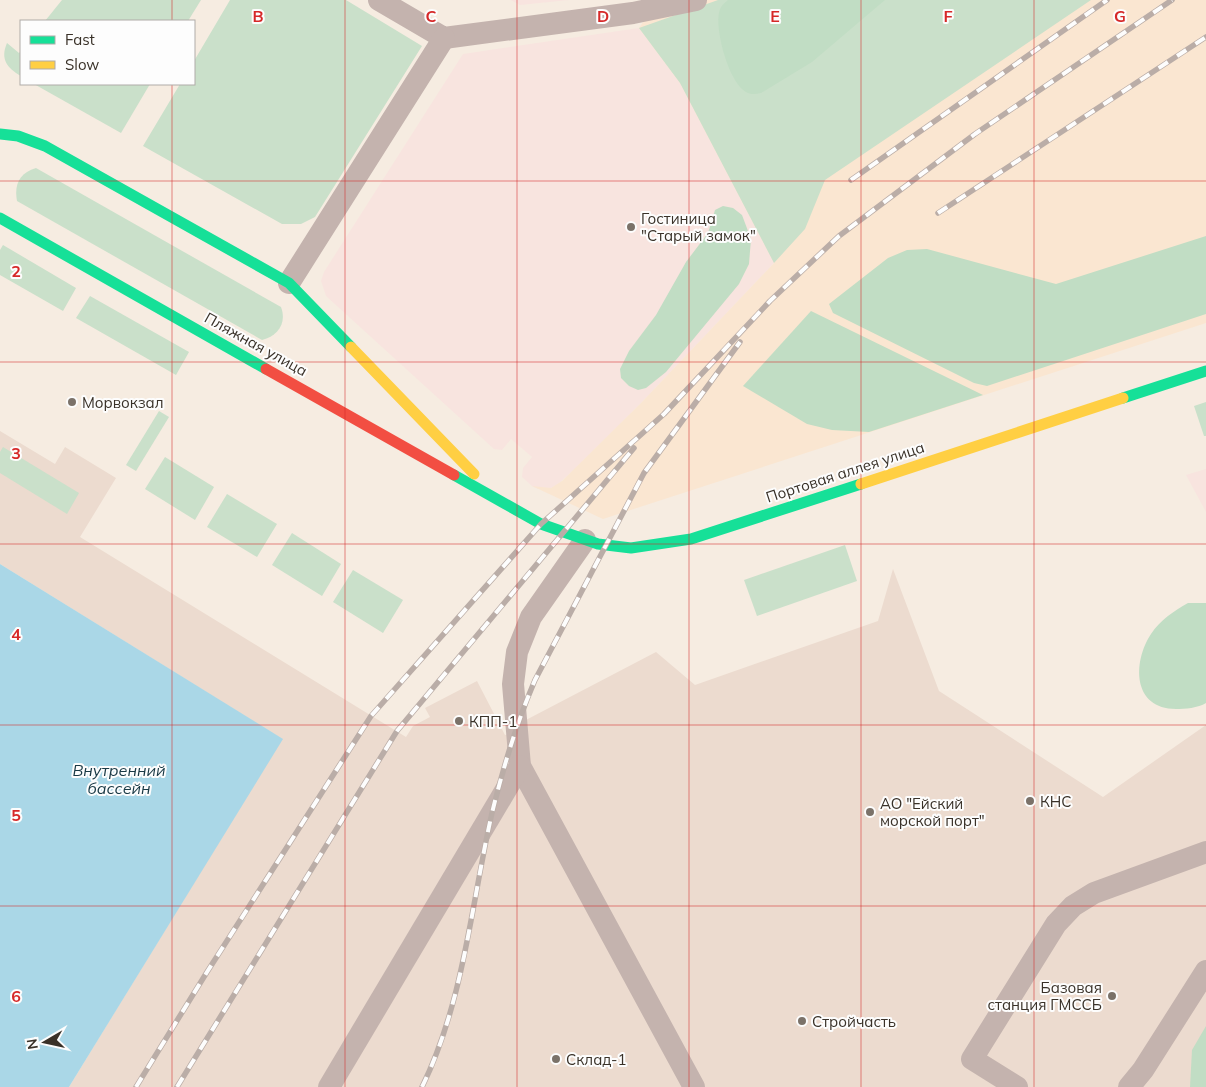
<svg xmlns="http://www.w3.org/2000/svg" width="1206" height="1087" viewBox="0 0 1206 1087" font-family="Mulish,sans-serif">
	<rect width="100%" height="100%" fill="#f6ece1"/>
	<g fill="#f8e4df">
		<path d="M511 0H569L520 5Z"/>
		<path d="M639 28 680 83 774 263 641 403 580 464 557 485 551 488 538 489 532 486 522 477 523 468 532 457 511 439 502 450 494 449 326 296 321 281 324 272 463 54Z"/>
		<path d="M1206 469V512L1186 475Z"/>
	</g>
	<path fill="#ecdbcf" d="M0 431 55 464 65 447 116 478 80 537 406 737 413 726 430 717 425 708 477 681 505 735 527 730 524 721 656 652 695 685 878 621 893 569 939 691 1103 797 1206 725V1087H69L282 739 0 564Z"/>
	<path fill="#fae6d1" d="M658 0H1206V323L603 519 532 486 551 488 562 481 641 403 774 263 680 83 639 28Z"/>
	<g fill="#cae0ca">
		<path d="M62 0H201L188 21H45Z"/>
		<path d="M230 0H346L422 46 315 217 301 224H282L143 146 180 84H194V61Z"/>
		<path d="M718 0H1091L825 180 805 229 774 263 680 83 639 28Z"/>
		<path d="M7 43 19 53 21 51V76C7 68 0 59 7 43Z"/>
		<path d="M34 84H150L121 133Z"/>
		<path d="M36 168 281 307C287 323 278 336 262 340L17 201C14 185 19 173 36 168Z"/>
		<path d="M3 245 76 288 63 311 0 275V250Z"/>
		<path d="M90 296 189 352 176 375 76 318Z"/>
		<path d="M1206 402V436H1204L1194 406Z"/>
		<path d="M159 411 169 417 136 471 126 465Z"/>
		<path d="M3 447 79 493 67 514 0 473V452Z"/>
		<path d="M165 457 214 487 195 520 145 489Z"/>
		<path d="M227 494 277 524 257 557 207 527Z"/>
		<path d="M292 533 341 564 322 596 272 565Z"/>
		<path d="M845 545 857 581 757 616 744 580Z"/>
		<path d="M353 570 403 600 383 633 333 602Z"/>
	</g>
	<g fill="#c1ddc4">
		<path d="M728 0H885L812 62 761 93C756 94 751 95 746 92 729 83 715 31 719 13 720 7 723 4 728 0Z"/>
		<path d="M723 206 733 208 742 215 751 239 749 264 739 284 666 372 646 388 638 390 629 386 621 378 620 369 629 351 656 315 686 262 708 233 715 210Z"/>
		<path d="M1206 236V314L987 386 974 383 833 313 829 304 888 258 907 250 927 249 1056 284Z"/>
		<path d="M811 311 983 395 869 432 832 430 807 424 743 386Z"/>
		<path d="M1188 603H1206V703C1198 708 1185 709 1176 709 1133 709 1132 663 1151 634 1160 620 1174 611 1188 603Z"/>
		<path d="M1206 1026V1087H1190L1192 1050Z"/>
	</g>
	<path fill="#aad7e7" d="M0 564 283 739 69 1087H0Z"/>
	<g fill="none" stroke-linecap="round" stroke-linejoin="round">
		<g stroke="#c4b3ae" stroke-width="22">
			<path d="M379 0 444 38 633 13 696 0"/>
			<path d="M289 283 444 38"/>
			<path d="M585 540 531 617 517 652 513 684 520 766 694 1087"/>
			<path d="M329 1087 520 766"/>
			<path d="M1017 1087 972 1059 1056 924 1073 906 1094 893 1206 852"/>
			<path d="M1129 1087 1143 1070 1206 971"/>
		</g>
		<g stroke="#16e098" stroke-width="11">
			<path d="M0 134 18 136 45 146 289 283 351 347"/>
			<path d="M0 218 266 369"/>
			<path d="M1123 398 1206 371"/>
			<path d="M454 475 541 524 598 544 631 548 691 539 861 484"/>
		</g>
		<g stroke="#ffcf43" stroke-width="11">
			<path d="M351 347 474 474"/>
			<path d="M861 484 1123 398"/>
		</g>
		<path stroke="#f24e42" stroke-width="11" d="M266 369 454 475"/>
		<defs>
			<g id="rail">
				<path d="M851 180 1107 0"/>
				<path d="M938 213 1206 37"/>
				<path d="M136 1087 207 972 371 716 541 524 664 414 770 301 839 236 975 134 1172 0"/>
				<path d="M177 1087 397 731 634 448"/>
				<path d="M422 1087C464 1001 471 905 492 813 503 768 517 722 535 680L644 473 740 342"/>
			</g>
		</defs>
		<use href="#rail" stroke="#baada7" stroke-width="5.5"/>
		<use href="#rail" stroke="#fdfdfd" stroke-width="4" stroke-dasharray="11" stroke-linecap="butt"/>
	</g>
	<path fill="none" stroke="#d62828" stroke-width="1" stroke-opacity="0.55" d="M172 0V21M345 0V1087M517 0V1087M689 0V1087M861 0V1087M1034 0V1087M172 84V1087M0 181H1206M0 362H1206M0 544H1206M0 725H1206M0 906H1206"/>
	<g fill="#7b7269" stroke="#fdfdfd" stroke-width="2">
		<circle cx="631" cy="227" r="5"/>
		<circle cx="72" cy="402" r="5"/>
		<circle cx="459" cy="721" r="5"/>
		<circle cx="1030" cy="801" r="5"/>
		<circle cx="870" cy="812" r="5"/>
		<circle cx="1112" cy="996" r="5"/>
		<circle cx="802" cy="1021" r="5"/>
		<circle cx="556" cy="1059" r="5"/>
	</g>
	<g text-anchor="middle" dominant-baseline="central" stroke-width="4" stroke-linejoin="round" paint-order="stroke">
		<g font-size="15" fill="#393128" stroke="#fdfdfd" text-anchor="start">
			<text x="641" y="218">Гостиница<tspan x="641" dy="17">"Старый замок"</tspan></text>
			<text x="82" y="402">Морвокзал</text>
			<text x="469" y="721">КПП-1</text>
			<text x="1040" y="801">КНС</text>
			<text x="880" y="803">АО "Ейский<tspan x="880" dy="17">морской порт"</tspan></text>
			<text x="1102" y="987" text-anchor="end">Базовая<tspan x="1102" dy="17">станция ГМССБ</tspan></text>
			<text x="812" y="1021">Стройчасть</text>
			<text x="566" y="1059">Склад-1</text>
		</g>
		<g font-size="15" fill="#393128" stroke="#fdfdfd">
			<text transform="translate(256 344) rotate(29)">Пляжная улица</text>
			<text transform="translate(845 472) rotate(-18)">Портовая аллея улица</text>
		</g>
		<g font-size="16" font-style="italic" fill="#193945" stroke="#fdfdfd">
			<text x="119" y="770">Внутренний<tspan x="119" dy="18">бассейн</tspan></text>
		</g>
	</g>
	<g font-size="16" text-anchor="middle" font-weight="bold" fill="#d62828" stroke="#fdfdfd" stroke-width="4" stroke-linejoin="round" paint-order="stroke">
		<text x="258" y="22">B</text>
		<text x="431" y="22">C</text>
		<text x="603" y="22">D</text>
		<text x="775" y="22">E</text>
		<text x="948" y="22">F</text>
		<text x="1120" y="22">G</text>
		<text x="16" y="277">2</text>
		<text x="16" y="459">3</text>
		<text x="16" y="640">4</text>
		<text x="16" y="821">5</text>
		<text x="16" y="1002">6</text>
	</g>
	<rect x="20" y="20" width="175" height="65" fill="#fdfdfd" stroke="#afaba8"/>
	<rect x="30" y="36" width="25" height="8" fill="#16e098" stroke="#afaba8"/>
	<text x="65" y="45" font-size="15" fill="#393128">Fast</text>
	<rect x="30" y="61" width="25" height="8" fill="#ffcf43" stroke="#afaba8"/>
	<text x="65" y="70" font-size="15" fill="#393128">Slow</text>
	<g transform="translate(45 1042) rotate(261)" stroke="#fdfdfd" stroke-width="4" paint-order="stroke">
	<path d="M0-4L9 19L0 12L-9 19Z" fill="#393128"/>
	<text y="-8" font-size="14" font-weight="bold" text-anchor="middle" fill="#393128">N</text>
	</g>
</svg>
